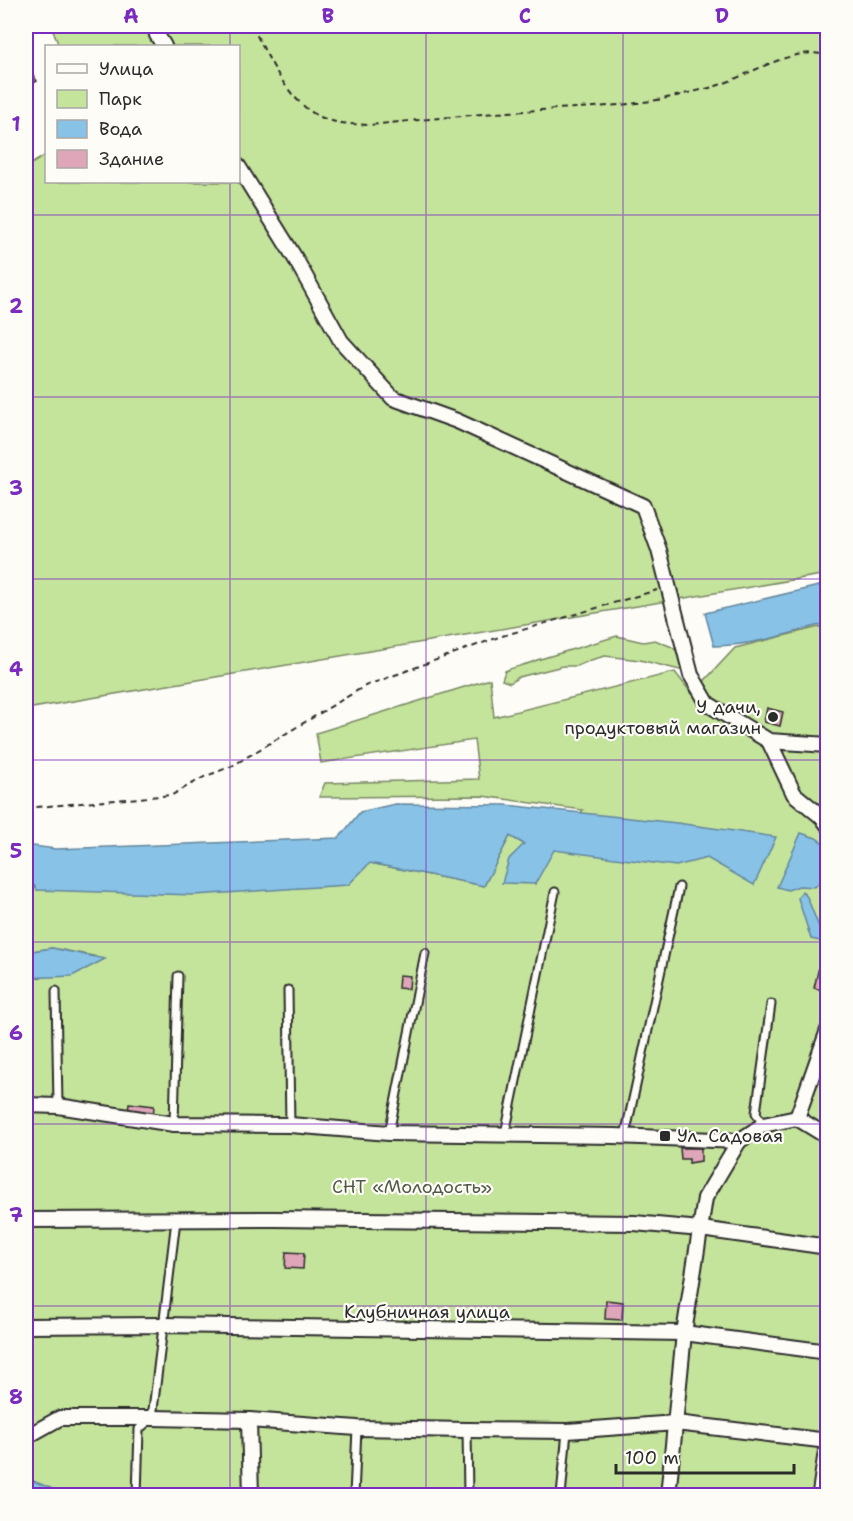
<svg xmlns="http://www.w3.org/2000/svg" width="853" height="1521" viewBox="0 0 853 1521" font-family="'Shantell Sans',sans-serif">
	<rect width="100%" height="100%" fill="#fdfcf7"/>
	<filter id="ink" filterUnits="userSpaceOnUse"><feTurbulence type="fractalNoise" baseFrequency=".0167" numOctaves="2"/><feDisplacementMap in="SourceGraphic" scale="12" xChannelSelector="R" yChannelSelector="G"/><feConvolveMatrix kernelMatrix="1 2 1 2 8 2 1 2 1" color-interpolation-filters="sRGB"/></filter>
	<g filter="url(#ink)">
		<g fill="#c4e39b" stroke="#788763" stroke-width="1.5">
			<path d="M51 26H827V574L26 709V167L46 155V182H238V46H59Z"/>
			<path d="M827 625V1495H26V978L93 956 52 948 26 952V874L37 890 370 863 484 886 510 836 524 844 554 850 566 829 583 810 482 796 319 797 325 783 479 779 474 740 321 763 316 733 490 679 494 717 675 672 692 694 735 648Z"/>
			<path d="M617 636 643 642 655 640 672 647 679 653 684 671 640 660 605 656 591 660 577 666H563L519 677 510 683 502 680 505 671C516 666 527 665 537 660Z"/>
		</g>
		<g fill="#88c2e7" stroke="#63869c" stroke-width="1.5">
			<path d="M827 584V623C790 633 753 646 714 646L705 613Z"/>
			<path d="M395 804 506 805 677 823 776 837 754 885 707 858 676 866 554 850 535 884 502 883 509 859 524 844 510 836 484 886 370 863 348 885 194 895 37 890 26 874V845L56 849 339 838 360 812Z"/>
			<path d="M801 833 816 838 827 846C828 861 826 876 815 887L799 886 788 890 777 887Z"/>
			<path d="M802 891 807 897 825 942 811 939 798 898Z"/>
			<path d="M52 948 105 959 72 976 26 978V952Z"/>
			<path d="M26 1478 67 1495H26Z"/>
		</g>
		<g fill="#dea6b8" stroke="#2b2b2b" stroke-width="1.5">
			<path d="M28 68 37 81 26 88V70Z"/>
			<path d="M767 708 783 712 780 726 764 722Z"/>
			<path d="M819 967 828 969 822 990 814 988Z"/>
			<path d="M399 975 410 976 409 989 398 988Z"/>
			<path d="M129 1103 154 1106 153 1117 128 1114Z"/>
			<path d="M680 1148H701V1161L689 1163V1159H681Z"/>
			<path d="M286 1252 304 1253 303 1269 285 1268Z"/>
			<path d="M606 1300 623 1302 622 1320 605 1319Z"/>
		</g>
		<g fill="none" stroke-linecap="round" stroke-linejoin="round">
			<defs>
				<g id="lane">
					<path d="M288 990 290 1125"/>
					<path d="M56 991 58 1106"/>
					<path d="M174 1124 178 976"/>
					<path d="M763 1125 756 1113 771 1004"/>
					<path d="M389 1133 425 953"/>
					<path d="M505 1134 555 892"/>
					<path d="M625 1136 679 887"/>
					<path d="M467 1430 468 1496"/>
					<path d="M137 1496 139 1429 152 1418 176 1220"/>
					<path d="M354 1496 357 1428"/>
					<path d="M561 1496 567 1431"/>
					<path d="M816 1496 824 1440"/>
				</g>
				<g id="street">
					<path d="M155 26 157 35 164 46"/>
					<path d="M238 166 295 258 341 341 393 398 457 421 643 506 659 550 691 675 708 704 769 741 828 745"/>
					<path d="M769 741 794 794 822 817 828 825"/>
					<path d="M26 1105 58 1106 174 1124 290 1125 389 1133 615 1136 739 1141"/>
					<path d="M797 1118 828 1030"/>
					<path d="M797 1118 828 1137"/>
					<path d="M26 1220 275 1219 634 1223 701 1229 828 1247"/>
					<path d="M26 1326 162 1325 684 1333 828 1352"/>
					<path d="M249 1420 251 1496"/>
					<path d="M26 1437 60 1418H152L249 1420 357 1428 467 1430 567 1431 676 1423 828 1441"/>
					<path d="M668 1496 684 1333 705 1198 739 1141 763 1125 797 1118"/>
				</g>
			</defs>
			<use href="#lane" stroke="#2b2b2b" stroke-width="11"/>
			<use href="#street" stroke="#2b2b2b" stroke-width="18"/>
			<g stroke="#2b2b2b" stroke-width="2" stroke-dasharray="6 4.5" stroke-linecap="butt">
				<path d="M252 26C268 56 288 104 323 118 337 124 353 124 369 125 421 120 473 114 525 111 578 107 631 108 684 94 695 91 708 89 719 85 749 75 797 44 828 56"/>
				<path d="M26 808 172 795 204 777 232 766 365 686 499 637 657 590"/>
			</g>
			<use href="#lane" stroke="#fdfcf7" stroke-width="7"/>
			<use href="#street" stroke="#fdfcf7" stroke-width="14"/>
		</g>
	</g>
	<path fill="none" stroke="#7b2cbf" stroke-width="1.5" stroke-opacity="0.55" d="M230 26V46M426 26V1496M623 26V1496M230 182V1496M26 215H828M26 397H828M26 579H828M26 760H828M26 942H828M26 1124H828M26 1306H828"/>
	<g fill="#2b2b2b" stroke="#fdfcf7" stroke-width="2">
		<circle cx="773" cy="717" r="6"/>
		<rect x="659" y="1130" width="12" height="12" rx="3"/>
	</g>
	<g text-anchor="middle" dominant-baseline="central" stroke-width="4.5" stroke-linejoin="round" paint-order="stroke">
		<g font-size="18" fill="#2b2b2b" stroke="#fdfcf7" text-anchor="end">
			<text x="761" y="707">У дачи,<tspan x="761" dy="21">продуктовый магазин</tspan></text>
			<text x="677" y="1136" text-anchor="start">Ул. Садовая</text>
		</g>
		<g font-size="18" fill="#515947" stroke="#fdfcf7">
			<text x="412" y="1187">СНТ «Молодость»</text>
		</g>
		<g font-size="18" fill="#2b2b2b" stroke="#fdfcf7">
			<text x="427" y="1312">Клубничная улица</text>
		</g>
	</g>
	<rect width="853" height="1521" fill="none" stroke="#fdfcf7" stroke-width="66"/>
	<rect x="45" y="45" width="195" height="138" fill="#fdfcf7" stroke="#a9a8a5" stroke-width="1.5"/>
	<rect x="57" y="64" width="30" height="9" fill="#fdfcf7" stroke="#a9a8a5" stroke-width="1.5"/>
	<text x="99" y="75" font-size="18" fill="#2b2b2b">Улица</text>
	<rect x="57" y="90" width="30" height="18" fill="#c4e39b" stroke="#a9a8a5" stroke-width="1.5"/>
	<text x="99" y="105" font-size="18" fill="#2b2b2b">Парк</text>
	<rect x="57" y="120" width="30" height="18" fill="#88c2e7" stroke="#a9a8a5" stroke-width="1.5"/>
	<text x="99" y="135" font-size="18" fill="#2b2b2b">Вода</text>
	<rect x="57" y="150" width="30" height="18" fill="#dea6b8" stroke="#a9a8a5" stroke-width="1.5"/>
	<text x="99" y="165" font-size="18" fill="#2b2b2b">Здание</text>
	<path d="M616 1464v9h178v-9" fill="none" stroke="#2b2b2b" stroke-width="3"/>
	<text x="625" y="1464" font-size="18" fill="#2b2b2b" stroke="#fdfcf7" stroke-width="4.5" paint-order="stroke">100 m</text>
	<rect x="33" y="33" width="787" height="1455" fill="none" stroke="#7b2cbf" stroke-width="2"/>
	<g font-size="20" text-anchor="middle" font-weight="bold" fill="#7b2cbf">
		<text x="131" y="23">A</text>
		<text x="328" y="23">B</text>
		<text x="525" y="23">C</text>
		<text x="722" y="23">D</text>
		<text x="16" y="131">1</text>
		<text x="16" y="313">2</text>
		<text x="16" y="495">3</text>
		<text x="16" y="676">4</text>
		<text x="16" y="858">5</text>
		<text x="16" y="1040">6</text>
		<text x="16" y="1222">7</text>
		<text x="16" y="1404">8</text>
	</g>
</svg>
